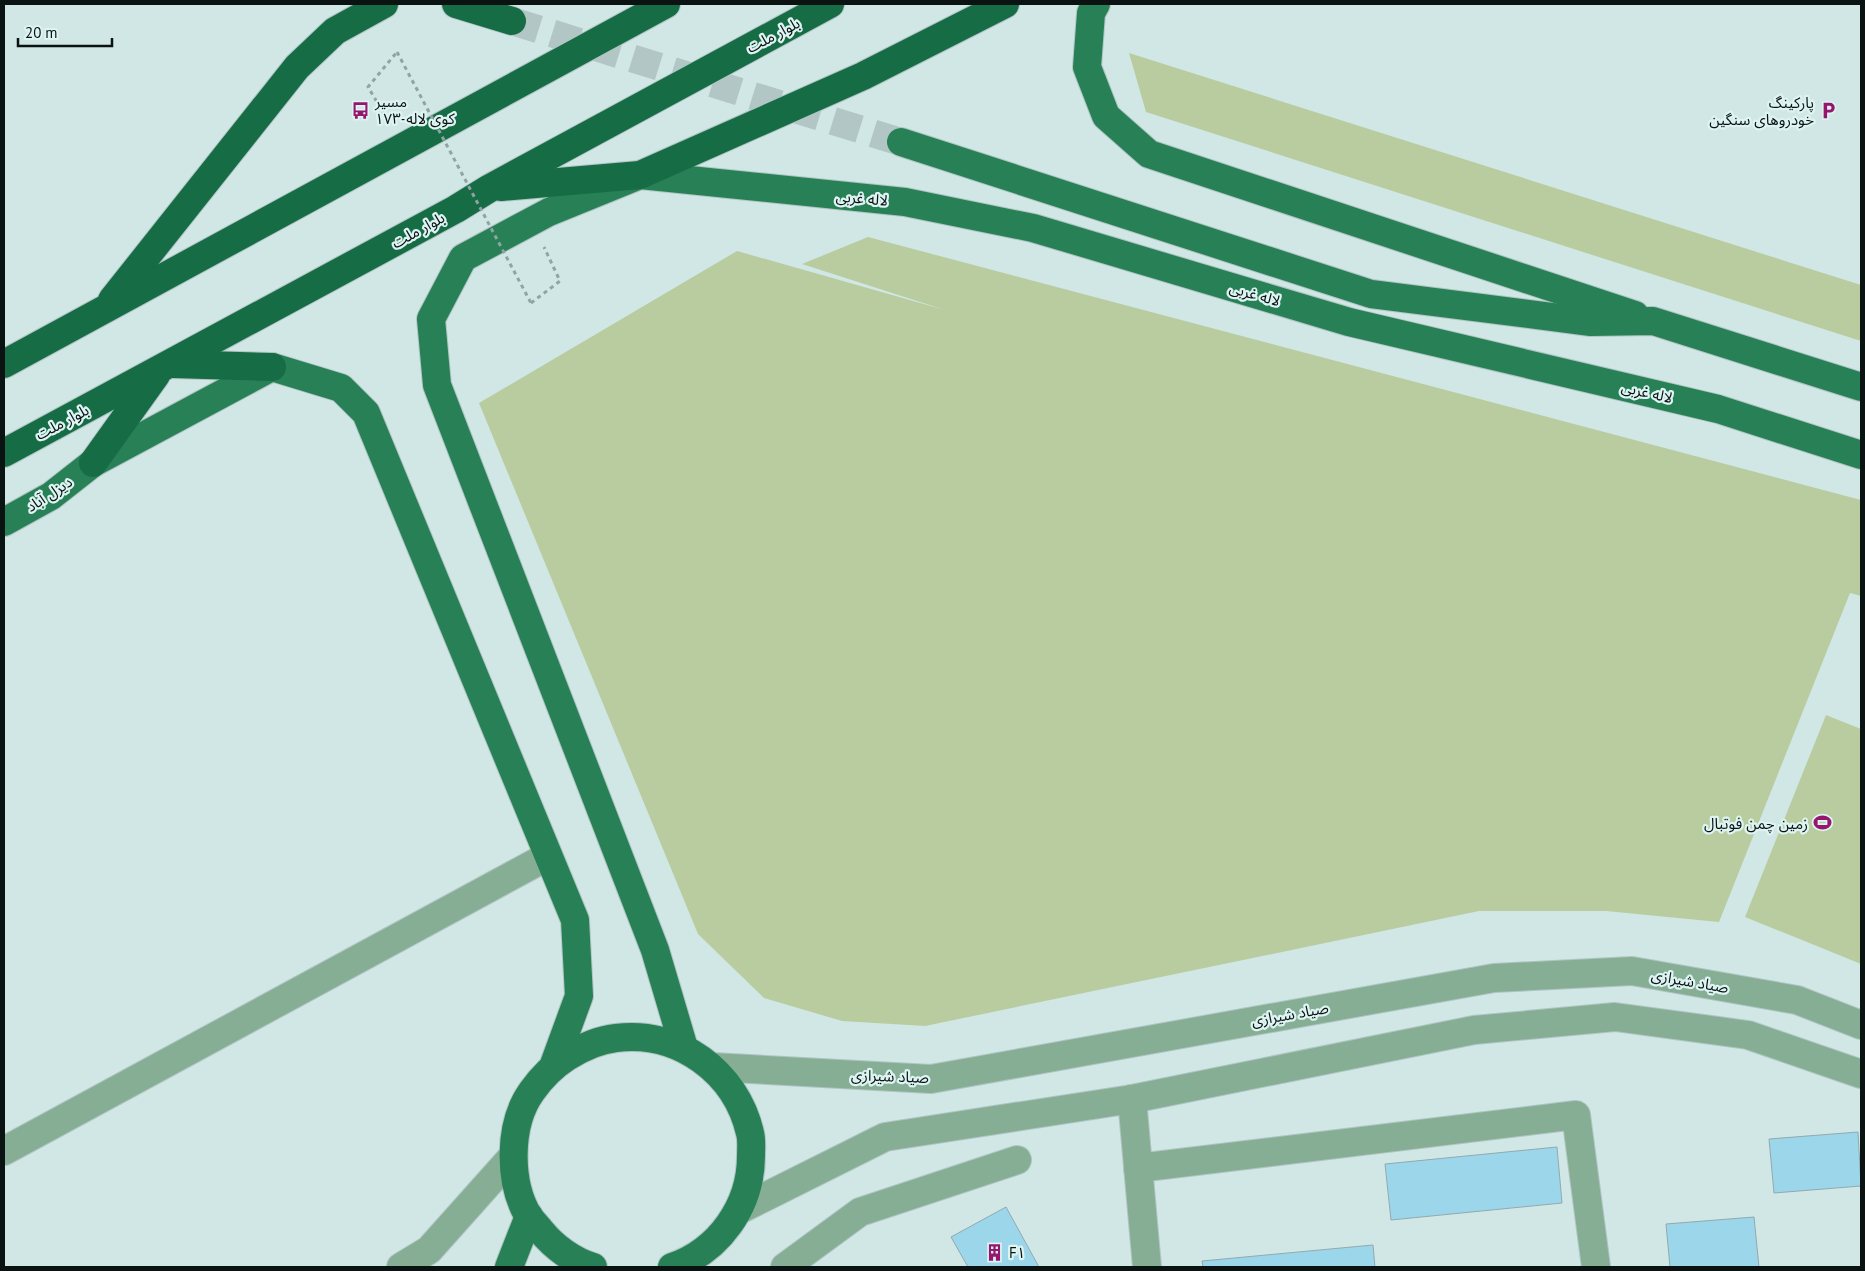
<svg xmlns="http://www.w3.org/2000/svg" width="1865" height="1271" viewBox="0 0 1865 1271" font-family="'PT Sans','Noto Sans Arabic',sans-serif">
	<rect width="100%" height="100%" fill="#d0e7e5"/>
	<g fill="#b9cca0">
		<path d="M1129 53 1861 285V341L1146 112Z"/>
		<path d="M868 237 1861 500V596L1850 593 1719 922 1606 911H1479L925 1026 842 1021 764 998 698 934 479 403 737 251 945 310 802 264Z"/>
		<path d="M1826 715 1861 729V964L1745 917Z"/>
	</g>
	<g fill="#9bd6ea" stroke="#94a8af">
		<path d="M1858 1132 1861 1186 1774 1193 1769 1139Z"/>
		<path d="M1557 1147 1562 1203 1391 1220 1385 1164Z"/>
		<path d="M1006 1207 1039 1267H968L951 1237Z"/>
		<path d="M1754 1217 1759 1267H1670L1666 1224Z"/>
		<path d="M1373 1245 1375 1267H1203L1202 1261Z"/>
	</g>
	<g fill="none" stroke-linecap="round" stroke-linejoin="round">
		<path stroke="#b2c7c5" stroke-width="28" stroke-dasharray="28 14" stroke-linecap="butt" d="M512 21 901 142"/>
		<defs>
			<g id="minor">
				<path d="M713 1067 931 1079 1494 978 1632 971 1797 1000 1861 1025"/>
				<path d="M1132 1099 1147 1267"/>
				<path d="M4 1151 548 856"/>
				<path d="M1138 1168 1576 1115 1596 1267"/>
				<path d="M739 1210 885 1137 1132 1099 1474 1030 1615 1017 1748 1035 1861 1074"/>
				<path d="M401 1267 429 1250 513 1156"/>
				<path d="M785 1267 860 1212 1017 1160"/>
			</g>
			<g id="major">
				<path d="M1096 4 1091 13 1087 67 1106 116 1149 154 1635 315"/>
				<path d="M901 142 1371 294 1591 322 1653 321 1861 387"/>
				<path d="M4 522 51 496 93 463 272 367 341 388 366 413 575 920 579 996 553 1067"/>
				<path d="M684 1048 655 950 437 385 431 319 463 258 549 212 640 175 905 202 1033 228 1349 322 1718 409 1861 455"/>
				<path d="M509 1267 529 1216"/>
				<path d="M593 1267C573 1261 554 1247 541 1231 537 1226 533 1222 529 1217 508 1183 508 1124 532 1091 542 1077 553 1066 567 1057 581 1048 598 1040 616 1038 679 1030 736 1072 750 1133 752 1140 751 1149 751 1156 751 1206 719 1251 672 1267"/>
			</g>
			<g id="highway">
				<path d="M456 4 512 21"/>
				<path d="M501 187 640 175 863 76 1005 4"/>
				<path d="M112 300 297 67 335 31 384 4"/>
				<path d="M4 364 666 4"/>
				<path d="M172 364 272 367"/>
				<path d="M4 453 456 209 490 188 830 4"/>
				<path d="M93 463 156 375"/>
			</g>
		</defs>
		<use href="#minor" stroke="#b0c5c3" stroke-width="30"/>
		<use href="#major" stroke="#b0c5c3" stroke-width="30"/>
		<use href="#highway" stroke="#b0c5c3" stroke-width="30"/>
		<g stroke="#91a3a2" stroke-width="3" stroke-dasharray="4 4" stroke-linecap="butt">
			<path d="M389 122 368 87 397 52"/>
			<path d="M531 303 560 281 544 247"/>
		</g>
		<use href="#minor" stroke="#85ae95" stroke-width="28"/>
		<use href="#major" stroke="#288156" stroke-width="28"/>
		<use href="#highway" stroke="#166c45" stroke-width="28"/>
		<path stroke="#91a3a2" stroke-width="3" stroke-dasharray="4 4" stroke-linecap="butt" d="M397 52 531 303"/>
	</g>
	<defs>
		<symbol id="bus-bare" viewBox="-9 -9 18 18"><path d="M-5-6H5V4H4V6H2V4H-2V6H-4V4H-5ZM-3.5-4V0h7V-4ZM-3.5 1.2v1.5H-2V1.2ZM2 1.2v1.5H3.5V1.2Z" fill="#96156d" stroke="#ddf4f2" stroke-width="2.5" paint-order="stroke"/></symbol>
		<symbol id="parking-bare" viewBox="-9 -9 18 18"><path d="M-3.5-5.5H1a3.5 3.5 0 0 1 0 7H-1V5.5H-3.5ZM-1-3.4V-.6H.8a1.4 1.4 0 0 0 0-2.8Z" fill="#96156d" stroke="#ddf4f2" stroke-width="2.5" paint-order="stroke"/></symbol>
		<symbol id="stadium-bare" viewBox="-9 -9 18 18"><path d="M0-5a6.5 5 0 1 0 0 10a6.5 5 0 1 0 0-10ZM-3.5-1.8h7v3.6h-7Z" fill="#96156d" stroke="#ddf4f2" stroke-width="2.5" paint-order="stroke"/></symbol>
		<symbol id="building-bare" viewBox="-9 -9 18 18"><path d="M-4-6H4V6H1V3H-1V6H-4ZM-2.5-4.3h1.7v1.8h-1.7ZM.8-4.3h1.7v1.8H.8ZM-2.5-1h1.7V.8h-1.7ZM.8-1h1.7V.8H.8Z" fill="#96156d" stroke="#ddf4f2" stroke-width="2.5" paint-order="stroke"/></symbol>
	</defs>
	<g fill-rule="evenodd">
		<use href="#bus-bare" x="348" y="98" width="25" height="25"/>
		<use href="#parking-bare" x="1816" y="98" width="25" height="25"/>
		<use href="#stadium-bare" x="1810" y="810" width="25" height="25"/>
		<use href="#building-bare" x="982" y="1240" width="25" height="25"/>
	</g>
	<g text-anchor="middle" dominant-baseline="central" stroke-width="4.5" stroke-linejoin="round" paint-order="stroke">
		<g font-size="15" fill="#0a1212" stroke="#ddf4f2">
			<text transform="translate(773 35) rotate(-28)">بلوار ملت</text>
			<text transform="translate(862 198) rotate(5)">لاله غربی</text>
			<text transform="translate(418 230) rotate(-29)">بلوار ملت</text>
			<text transform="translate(1255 294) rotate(16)">لاله غربی</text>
			<text transform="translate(1647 392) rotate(13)">لاله غربی</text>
			<text transform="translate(62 422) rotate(-28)">بلوار ملت</text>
			<text transform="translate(49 494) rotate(-33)">دیزل آباد</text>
			<text transform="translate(1690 981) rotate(10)">صیاد شیرازی</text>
			<text transform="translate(1290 1014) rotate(-10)">صیاد شیرازی</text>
			<text transform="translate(890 1076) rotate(2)">صیاد شیرازی</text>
		</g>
		<g font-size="15" fill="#0a1212" stroke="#ddf4f2" text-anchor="start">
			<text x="375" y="101">مسیر<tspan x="375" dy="17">۱۷۳-کوی لاله</tspan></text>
			<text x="1814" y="102" text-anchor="end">پارکینگ<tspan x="1814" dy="17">خودروهای سنگین</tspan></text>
			<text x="1808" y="823" text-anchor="end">زمین چمن فوتبال</text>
			<text x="1009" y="1252">F۱</text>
		</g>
	</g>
	<rect width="1865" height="1271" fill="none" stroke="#0a1212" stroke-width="10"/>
	<path d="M18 38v8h94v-8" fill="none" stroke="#0a1212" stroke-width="2.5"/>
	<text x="25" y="38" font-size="15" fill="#0a1212" stroke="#ddf4f2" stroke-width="4" paint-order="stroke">20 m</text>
</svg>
